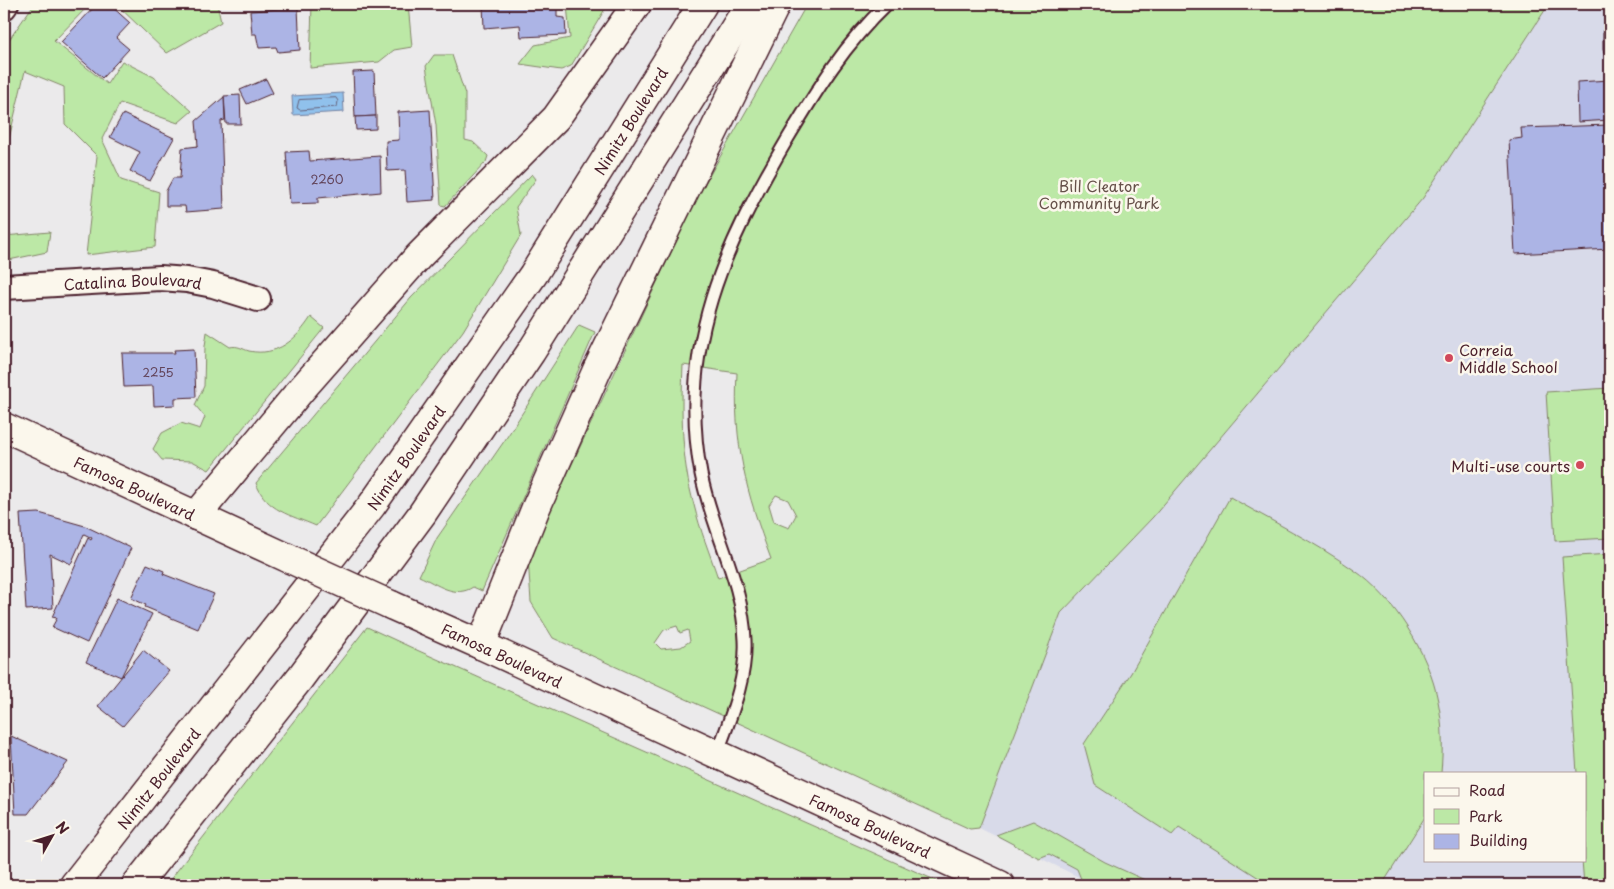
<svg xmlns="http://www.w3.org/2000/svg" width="1614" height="889" viewBox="0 0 1614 889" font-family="'Playpen Sans',sans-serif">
	<rect width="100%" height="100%" fill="#ebeaeb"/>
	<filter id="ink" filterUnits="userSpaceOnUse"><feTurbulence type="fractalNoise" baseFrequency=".02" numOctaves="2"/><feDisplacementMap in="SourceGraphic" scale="10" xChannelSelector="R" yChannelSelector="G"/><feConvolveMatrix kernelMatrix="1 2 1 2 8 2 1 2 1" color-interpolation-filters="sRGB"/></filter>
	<g filter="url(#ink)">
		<path fill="#d8dae9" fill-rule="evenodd" d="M1549 4H1610V885H1095L979 828 1061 613 1153 517 1423 198ZM1425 773H1585V860H1425Z"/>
		<g fill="#bce8a6" stroke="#838468" fill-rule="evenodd">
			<path d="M34 4H90L54 41 107 84 122 61 154 77 192 111 178 123 120 103 102 139 121 180 159 192 155 247 86 255 97 156 65 124 64 87 25 71 8 143 4 142V47Z"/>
			<path d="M116 4H217L221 22 167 53Z"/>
			<path d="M312 4H408L412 47 394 50 379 62 310 68Z"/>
			<path d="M567 4H608L571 66 561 70 520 64 535 45 570 38Z"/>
			<path d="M807 4H1549L1423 198 1153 517 1061 613 979 828 970 829 553 638 531 602 528 558 695 201ZM683 365 737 373C733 444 746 492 771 559L718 578C710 554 700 530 694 505 681 459 681 412 683 365ZM776 495 788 500 796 515 789 528 774 522 769 505ZM677 626 680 633 688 630 690 641 681 647 661 649 655 643 664 630Z"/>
			<path d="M434 55H452L465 94V140L473 142 488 156 486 162 445 206 441 205 436 125 426 66Z"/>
			<path d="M532 174 536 179 516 207 521 235 463 331 316 526C291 515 266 511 256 483L411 298Z"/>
			<path d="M50 232 47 252 4 261V236Z"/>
			<path d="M311 317 324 328 209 470 192 461 162 460 153 449 162 433 181 423 200 429 205 417 195 405 204 386 205 346 207 332 230 347C238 345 242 349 249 351 277 357 297 339 311 317Z"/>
			<path d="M579 325 595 332 482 591 473 587C455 599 437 584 419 576L437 538 505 440Z"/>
			<path d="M1610 388V538L1555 541 1546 392Z"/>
			<path d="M1230 497C1271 521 1315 542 1354 570 1394 597 1429 654 1438 701 1443 725 1443 749 1441 773H1425V817L1382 885H1270L1179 827 1172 835 1095 785 1084 744 1131 673Z"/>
			<path d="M1610 554V885H1584L1582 860H1585V773H1577L1562 557Z"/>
			<path d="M367 627 419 651 946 885H166Z"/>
			<path d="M1033 821 1105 862 1156 885H1095L1081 879 1077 869 1049 854 1039 858 996 835Z"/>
		</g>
		<path fill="#90c1ec" stroke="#74809f" d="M343 93 344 112 293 115 292 96Z"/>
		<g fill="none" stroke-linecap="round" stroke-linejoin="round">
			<path stroke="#666078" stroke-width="1" d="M336 98 338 101 337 107 300 110 297 108 299 100Z"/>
		</g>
		<g fill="#acb4e5" stroke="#4a1f2b">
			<path d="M97 4H109L130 23 116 38 129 49 102 78 61 42Z"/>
			<path d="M483 4H557V17L565 18 566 35 521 37 520 25 484 28Z"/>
			<path d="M298 8 300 50 278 52 276 47 259 48 256 34H252L250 11Z"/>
			<path d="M1603 30H1610V64L1603 50Z"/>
			<path d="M374 71 376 116 355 117 353 72Z"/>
			<path d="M266 79 273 93 247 104 240 90Z"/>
			<path d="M1610 80V120L1578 122 1577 82Z"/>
			<path d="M240 95 241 124H226L224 96Z"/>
			<path d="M224 97 225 120 221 121 224 209 186 212 185 206H166V191L173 178H180L182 148 198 146 196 121Z"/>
			<path d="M430 110 435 200 407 202 405 170 387 171 386 141 399 140 398 112Z"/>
			<path d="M123 114 174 138 150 181 130 171 140 152 110 137Z"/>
			<path d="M376 116V129L356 130 355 117Z"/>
			<path d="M1610 125V249L1515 254 1509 140 1522 138 1521 128Z"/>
			<path d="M309 151 310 161 380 156 381 192 318 198V203L290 204 286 152Z"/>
			<path d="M194 349 196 397 175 398V405L154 406 153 386 124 387 122 353H175L174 350Z"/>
			<path d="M39 513 85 526 131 548 87 643 52 627 57 618 52 617 88 538 91 540 92 538 84 534 71 564 50 554 53 608 26 610 20 514Z"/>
			<path d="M147 564 164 571 163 574 214 594 198 629 145 607 146 605 131 598Z"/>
			<path d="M117 598 152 614 121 677 86 662Z"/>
			<path d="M143 650 169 671 123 726 98 706Z"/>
			<path d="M11 736 68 762 28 814H15Z"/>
		</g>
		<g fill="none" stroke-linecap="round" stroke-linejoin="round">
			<defs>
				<path id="service" d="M717 754C730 718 747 679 745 640 743 582 712 530 701 474 677 346 725 245 788 138 818 88 844 45 887 4"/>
				<g id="minor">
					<path d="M4 7 6 4"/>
					<path id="s1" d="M4 287 160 278 187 280 213 285 258 299"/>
				</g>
				<g id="tertiary">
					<path id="s2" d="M481 645 1000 885"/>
				</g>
				<g id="secondary">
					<path id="s3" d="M4 427 290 559"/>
					<path d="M391 605 481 645"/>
				</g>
				<g id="primary">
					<path d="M196 516 300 391 418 257 556 118 637 4"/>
					<path d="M481 645 535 510 597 370 776 4"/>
					<path id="s4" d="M74 885 372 505 533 275 703 4"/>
					<path d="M136 885 300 678 422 514 531 352 750 4"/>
				</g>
			</defs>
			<use href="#service" stroke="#4a1f2b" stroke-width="15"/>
			<use href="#minor" stroke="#4a1f2b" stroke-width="28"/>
			<use href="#tertiary" stroke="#4a1f2b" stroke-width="31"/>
			<use href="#secondary" stroke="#4a1f2b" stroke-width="31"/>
			<use href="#primary" stroke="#4a1f2b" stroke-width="31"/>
			<use href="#service" stroke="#fbf7ec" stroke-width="11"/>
			<use href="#minor" stroke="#fbf7ec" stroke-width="24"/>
			<use href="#tertiary" stroke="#fbf7ec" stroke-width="28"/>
			<use href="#secondary" stroke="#fbf7ec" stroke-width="28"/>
			<use href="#primary" stroke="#fbf7ec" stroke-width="28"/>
			<defs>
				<path id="secondary-bridge" d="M290 559 391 605"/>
			</defs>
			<use href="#secondary-bridge" stroke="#4a1f2b" stroke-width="31" stroke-linecap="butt"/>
			<use href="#secondary-bridge" stroke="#fbf7ec" stroke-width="28"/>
		</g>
	</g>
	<g fill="#d1495b" stroke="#fbf7ec" stroke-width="2">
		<circle cx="1449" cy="358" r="5"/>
		<circle cx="1580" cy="465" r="5"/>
	</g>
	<g text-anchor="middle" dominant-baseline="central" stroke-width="5" stroke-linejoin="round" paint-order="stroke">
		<g font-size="12" fill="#62445a">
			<text x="327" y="179">2260</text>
			<text x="158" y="372">2255</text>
		</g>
		<g font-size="15" fill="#4a1f2b" stroke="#fbf7ec">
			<text stroke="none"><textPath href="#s4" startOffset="946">Nimitz Boulevard</textPath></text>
			<text stroke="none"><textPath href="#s1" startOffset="129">Catalina Boulevard</textPath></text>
			<text stroke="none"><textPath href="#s4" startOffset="541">Nimitz Boulevard</textPath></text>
			<text stroke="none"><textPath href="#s3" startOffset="144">Famosa Boulevard</textPath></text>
			<text transform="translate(502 655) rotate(25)">Famosa Boulevard</text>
			<text stroke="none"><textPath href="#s4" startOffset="136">Nimitz Boulevard</textPath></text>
			<text stroke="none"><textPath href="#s2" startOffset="429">Famosa Boulevard</textPath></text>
		</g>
		<g font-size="15" fill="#66514a" stroke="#fbf7ec">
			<text x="1099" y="185">Bill Cleator<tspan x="1099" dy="17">Community Park</tspan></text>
		</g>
		<g font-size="15" fill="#4a1f2b" stroke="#fbf7ec" text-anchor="start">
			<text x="1459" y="349">Correia<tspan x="1459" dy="17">Middle School</tspan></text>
			<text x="1570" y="465" text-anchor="end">Multi-use courts</text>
		</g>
	</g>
	<rect width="1614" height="889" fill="none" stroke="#fbf7ec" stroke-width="20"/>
	<rect x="10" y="10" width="1594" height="869" fill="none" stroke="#4a1f2b" stroke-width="2" filter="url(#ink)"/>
	<rect x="1424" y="772" width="162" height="90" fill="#fbf7ec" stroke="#b4a19f"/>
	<rect x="1434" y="788" width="25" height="8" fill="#fbf7ec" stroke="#b4a19f"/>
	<text x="1469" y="796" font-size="15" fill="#4a1f2b">Road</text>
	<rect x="1434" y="809" width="25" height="15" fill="#bce8a6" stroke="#b4a19f"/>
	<text x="1469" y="822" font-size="15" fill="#4a1f2b">Park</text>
	<rect x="1434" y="834" width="25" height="15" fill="#acb4e5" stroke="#b4a19f"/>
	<text x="1469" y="846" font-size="15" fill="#4a1f2b">Building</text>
	<g transform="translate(52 836) rotate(51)" stroke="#fbf7ec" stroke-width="4" paint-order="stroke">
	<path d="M0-4L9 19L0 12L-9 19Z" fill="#4a1f2b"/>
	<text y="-8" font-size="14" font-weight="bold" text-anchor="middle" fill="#4a1f2b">N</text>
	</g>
</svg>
